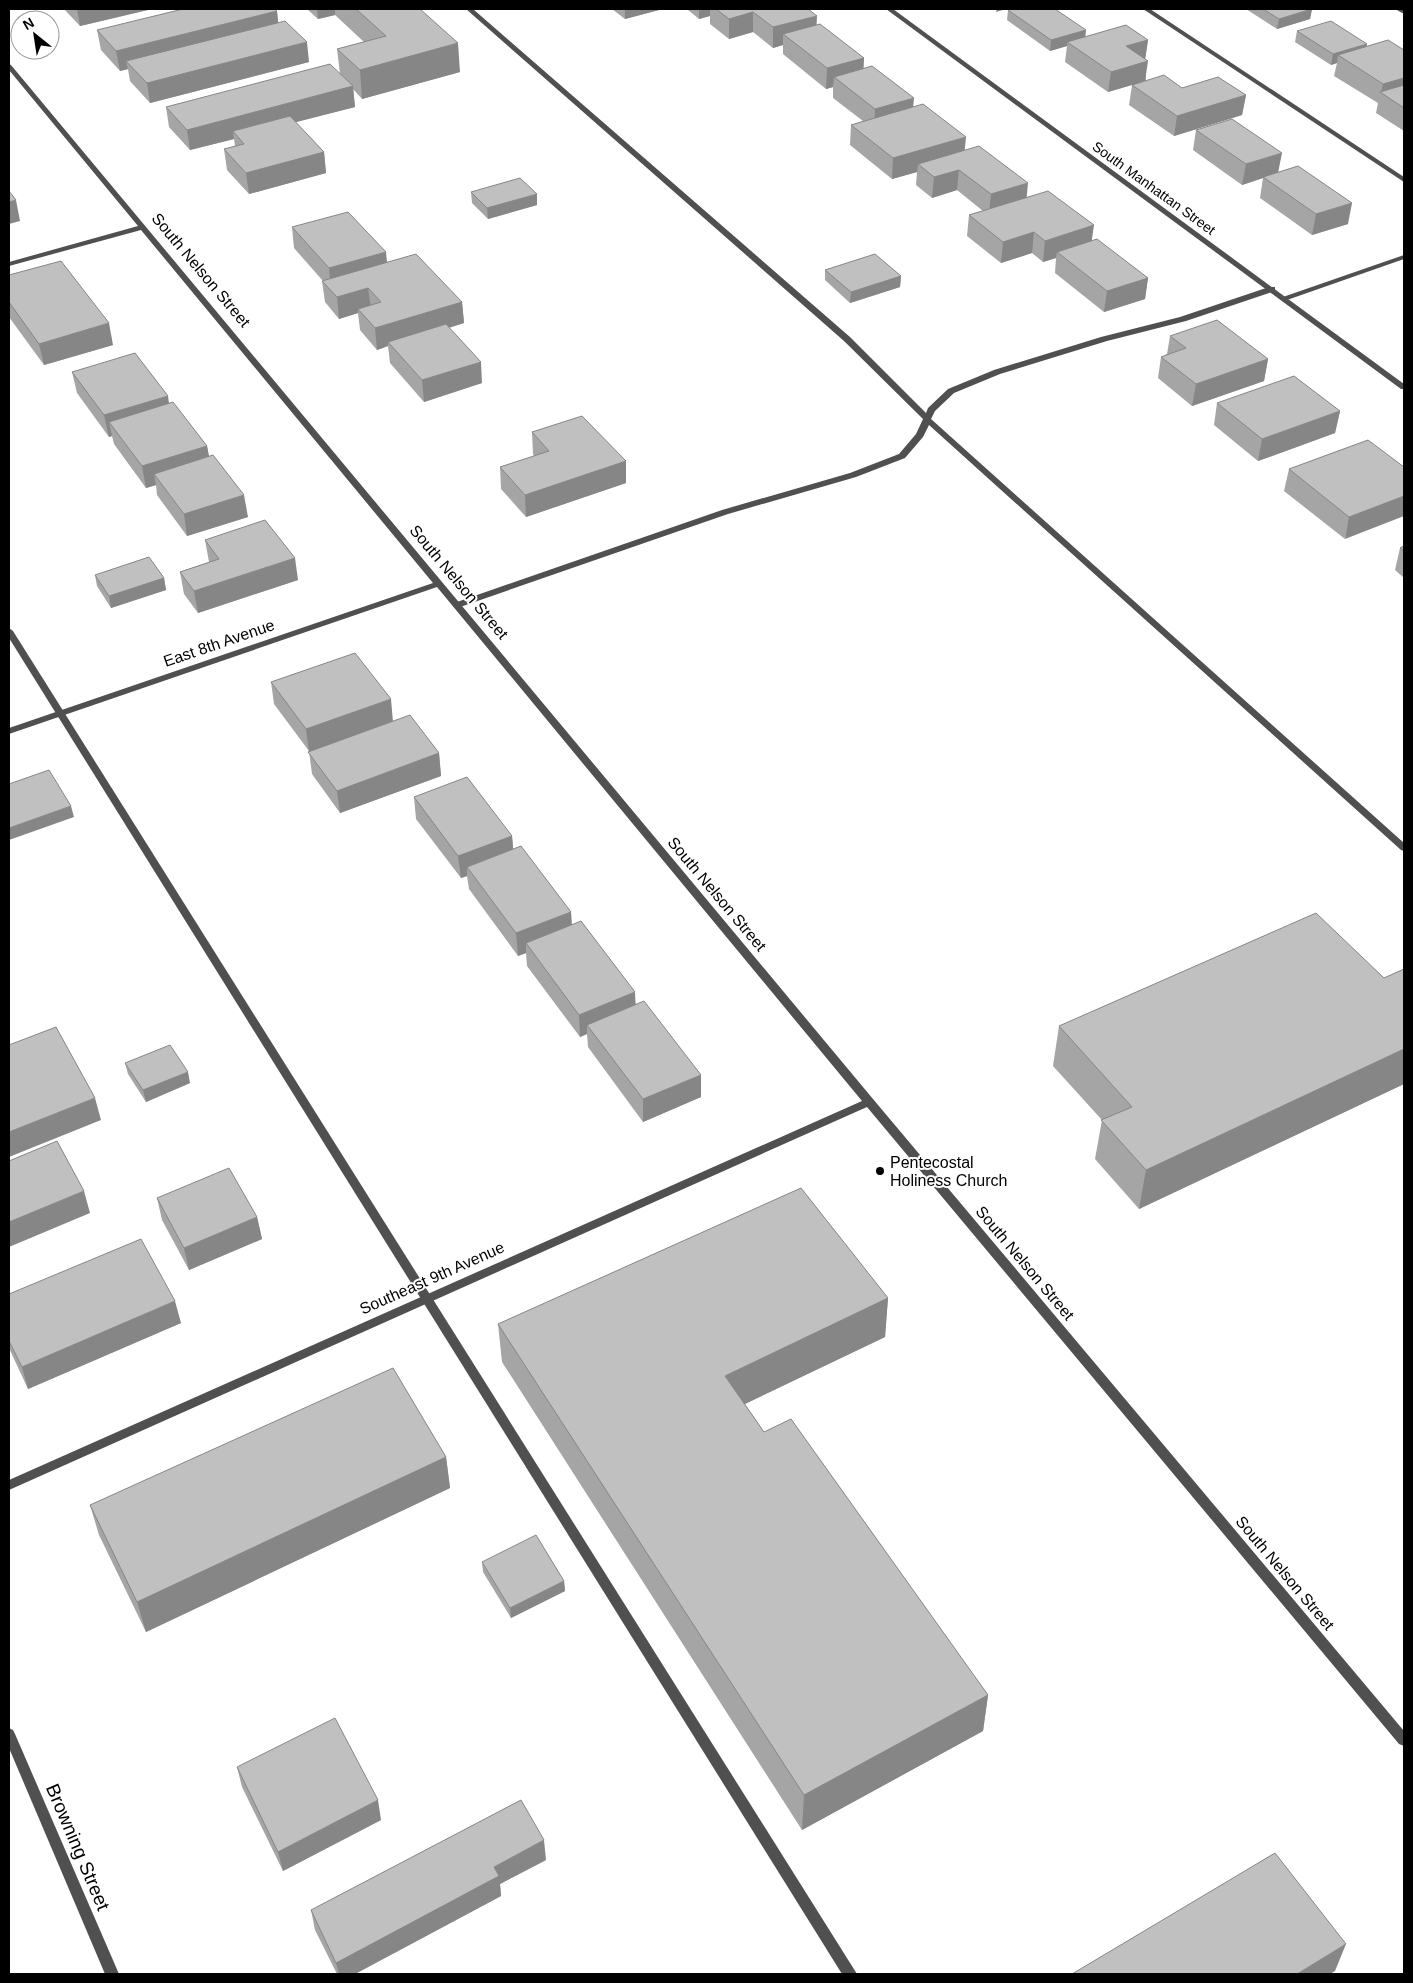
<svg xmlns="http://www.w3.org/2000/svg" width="1413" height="1983" viewBox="0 0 1413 1983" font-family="Helvetica,sans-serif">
	<rect width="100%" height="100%" fill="#fff"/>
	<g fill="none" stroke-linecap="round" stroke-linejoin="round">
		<g fill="#505050" fill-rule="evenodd">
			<path d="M466 9H473L850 337 926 413 928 408 948 389 994 370 1101 337 1180 317 1269 287H1275V291L1186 321 1107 341 1000 374 954 393 935 411 931 419 1404 843V851L1401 850 929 425 923 437 905 458 856 477 728 514 460 607H454L453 605 454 603 722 510 850 473 899 454 916 434 923 419 844 341Z"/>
			<path d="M1143 9H1150L1404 177V182Z"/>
			<path d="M9 628 13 631 857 1974H842L9 638Z"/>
		</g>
		<g fill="#505050" fill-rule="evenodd">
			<path d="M1395 9 1404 10V14Z"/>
			<path d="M9 64 11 65 873 1099 1404 1731V1746L1399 1744 867 1107 9 1490V1480L862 1101 437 587 9 734V728L433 583 141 230 9 266V262L138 226 9 70Z"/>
			<path d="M1404 255V259L1287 300H1281L1280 298Z"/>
			<path d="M9 1728 13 1730 15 1734 119 1974H105L9 1748Z"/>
		</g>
		<path fill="#505050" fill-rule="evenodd" d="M886 9H893L1404 384V389H1401Z"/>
	</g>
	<g fill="#a5a5a5">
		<path d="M64 9H152L80 26Z"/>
		<path d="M307 9H420L460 72 362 99 353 89 355 107 295 122 324 152 326 173 249 194 227 170 224 149 235 146 234 139 190 150 169 127 166 107 340 74 337 49 364 42 335 15 318 19Z"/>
		<path d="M612 9H659V10L625 19Z"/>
		<path d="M687 9H808L816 25 864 58 863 69 913 107 965 150 1026 197 1148 278 1145 299 1104 312 1055 273 1056 258 1043 262 1032 253 1001 263 967 236 969 215 983 211 957 190 932 198 916 185 917 172 892 179 850 145 851 125 863 121 833 98V87L826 89 783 54V45L773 48 753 32 729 39 710 24V16L699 19Z"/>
		<path d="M1246 9H1312L1310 19 1277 29Z"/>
		<path d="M1008 10 1086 37 1148 40 1145 59 1146 81 1182 88 1246 95 1242 115 1174 136 1129 105 1132 85 1108 92 1065 62 1067 46 1050 51 1007 20Z"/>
		<path d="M277 11 278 22 309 62 150 103 130 81 128 69 120 71 101 50 97 30Z"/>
		<path d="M1297 31 1367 44 1366 47 1404 50V131L1376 113 1378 103 1334 76 1337 63 1331 65 1295 42Z"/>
		<path d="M1196 130 1279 172 1348 224 1312 235 1260 198 1263 178 1242 185 1193 150Z"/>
		<path d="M471 192 537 205 488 219 472 203Z"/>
		<path d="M292 227 387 262 462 302 464 323 449 328 482 383 424 402 390 363 388 346 377 350 360 330 358 313 339 319 325 302 322 281H323L294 248Z"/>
		<path d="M825 270 901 276 900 287 850 303 825 280Z"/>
		<path d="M9 275 113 345 44 365 9 317Z"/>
		<path d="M1170 336 1268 359 1264 381 1192 406 1158 378 1161 357 1167 354Z"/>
		<path d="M72 372 169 404 207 446 209 456 248 517 187 536 157 495 156 485 146 488 114 444 112 436 109 437 77 393Z"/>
		<path d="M1217 403 1340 411 1335 433 1258 461 1214 425Z"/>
		<path d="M532 432 626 483 526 517 501 489 500 467 534 456 533 454Z"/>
		<path d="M1368 440 1345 539 1284 491 1289 469Z"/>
		<path d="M205 540 298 580 198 613 184 594 180 572 209 562Z"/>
		<path d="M1404 546V578L1395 570 1400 548Z"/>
		<path d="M95 575 164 578 166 590 111 608 97 586Z"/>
		<path d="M271 682 393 721 439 753 441 776 340 813 312 774 309 751 274 704Z"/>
		<path d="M414 797 512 836 513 849 571 912 572 925 636 1004 701 1075V1097L643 1122 588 1047 587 1034 580 1037 527 966 526 953 518 956 469 889 467 876 461 878 416 819Z"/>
		<path d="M1404 969V1084L1139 1209 1095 1159 1102 1120 1053 1066 1059 1026 1384 978Z"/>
		<path d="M125 1063 190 1083 146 1102 128 1074Z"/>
		<path d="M157 1198 257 1217 262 1239 189 1270 162 1220Z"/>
		<path d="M9 1294 181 1323 28 1389 9 1348Z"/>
		<path d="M888 1298 885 1337 745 1404 764 1432 988 1695 983 1731 802 1830 502 1362 498 1324Z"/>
		<path d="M446 1457 450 1488 146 1632 99 1535 90 1505Z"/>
		<path d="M482 1562 564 1581 565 1591 511 1618 483 1572Z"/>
		<path d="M237 1767 381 1820 283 1871 242 1787Z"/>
		<path d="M546 1860 500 1884 501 1896 355 1974H337L315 1930 311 1910Z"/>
	</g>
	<g fill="#868686">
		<path d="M77 9H152L80 26Z"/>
		<path d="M317 9H335V15L318 19Z"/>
		<path d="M625 9H659V10L625 19Z"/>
		<path d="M699 9H710V16L699 19Z"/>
		<path d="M997 9H1006L996 12Z"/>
		<path d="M1312 9 1310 19 1277 29 1279 19Z"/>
		<path d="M277 11 279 31 126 61 128 69 120 71 116 51Z"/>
		<path d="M753 12V32L729 39V19Z"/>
		<path d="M817 16 816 36 783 34V45L773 48V27Z"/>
		<path d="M1086 30 1085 41 1067 42V46L1050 51 1051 40Z"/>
		<path d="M1148 40 1145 60 1126 46Z"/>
		<path d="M307 42 309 62 150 103 147 83Z"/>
		<path d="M458 43 460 72 362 99 360 70Z"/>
		<path d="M1367 44 1365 54 1338 55 1337 63 1331 65 1333 54Z"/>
		<path d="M864 58 863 78 834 77 833 87 826 89 827 68Z"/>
		<path d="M1148 61 1145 81 1108 92 1111 72Z"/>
		<path d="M1404 78V97L1381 93 1383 84Z"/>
		<path d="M353 86 355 107 239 137 233 131 234 139 190 150 187 130Z"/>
		<path d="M1246 95 1242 115 1174 136 1177 116Z"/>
		<path d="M914 98 912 119 874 130 875 109Z"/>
		<path d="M966 137 964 157 918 164 917 172 892 179 893 158Z"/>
		<path d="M324 152 326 173 249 194 246 173Z"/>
		<path d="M1282 153 1278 173 1242 185 1246 164Z"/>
		<path d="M959 170 957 190 932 198 934 177Z"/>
		<path d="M1028 183 1026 204 989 215 991 194Z"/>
		<path d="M537 194V205L488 219 487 208Z"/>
		<path d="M16 200 20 221 9 224V202Z"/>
		<path d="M1352 203 1348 224 1312 235 1316 214Z"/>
		<path d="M1094 225 1091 246 1057 252 1056 258 1043 262 1045 241Z"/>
		<path d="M1034 232 1032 253 1001 263 1003 242Z"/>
		<path d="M386 252 388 273 331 290 329 268Z"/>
		<path d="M901 276 900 287 850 303 851 292Z"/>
		<path d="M1148 278 1145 299 1104 312 1107 291Z"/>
		<path d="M368 288 371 309H358V313L339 319 337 297Z"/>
		<path d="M462 302 464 323 391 345 388 342V346L377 350 375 328Z"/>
		<path d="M109 323 113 345 44 365 39 344Z"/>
		<path d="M1268 359 1264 381 1192 406 1196 384Z"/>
		<path d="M481 362 482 383 424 402 422 380Z"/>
		<path d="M168 396 171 418 109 422 112 436 109 437 104 415Z"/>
		<path d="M1340 411 1335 433 1258 461 1262 439Z"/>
		<path d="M207 446 211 468 154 474 156 485 146 488 142 466Z"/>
		<path d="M626 461V483L526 517 525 495Z"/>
		<path d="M244 495 248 517 187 536 184 514Z"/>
		<path d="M1404 496V516L1345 539 1349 517Z"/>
		<path d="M295 558 298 580 198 613 194 591Z"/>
		<path d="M164 578 166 590 111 608 109 596Z"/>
		<path d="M391 699 393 722 309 752 306 729Z"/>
		<path d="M439 753 441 776 340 813 337 791Z"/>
		<path d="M71 806 74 817 9 840V828Z"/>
		<path d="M512 836 514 858 467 867V876L461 878 458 856Z"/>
		<path d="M571 912 572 934 526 943V953L518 956 516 933Z"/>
		<path d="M635 992 636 1014 587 1025V1034L580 1037 579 1015Z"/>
		<path d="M1404 1049V1084L1139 1209 1146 1170Z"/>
		<path d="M188 1072 190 1083 146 1102 143 1090Z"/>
		<path d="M701 1075V1097L643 1122V1099Z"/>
		<path d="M95 1098 101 1120 9 1157V1132Z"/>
		<path d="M84 1191 90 1213 9 1247V1222Z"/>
		<path d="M257 1217 262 1239 189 1270 184 1248Z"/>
		<path d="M888 1298 885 1337 724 1414 725 1376Z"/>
		<path d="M175 1301 181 1323 28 1389 22 1367Z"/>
		<path d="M446 1457 450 1488 146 1632 137 1602Z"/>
		<path d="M564 1581 565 1591 511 1618 510 1608Z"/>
		<path d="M988 1695 983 1731 802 1830 804 1795Z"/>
		<path d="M378 1800 381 1820 283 1871 278 1852Z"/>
		<path d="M544 1840 546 1860 500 1884 501 1896 355 1974H339L336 1963 494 1867Z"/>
		<path d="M1346 1944 1335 1971 1330 1974H1297Z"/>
	</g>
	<g fill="#c0c0c0" stroke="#868686">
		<path d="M183 9H275L277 11 116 51 97 30Z"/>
		<path d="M356 9H420L458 43 360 70 337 49 386 36Z"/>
		<path d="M716 9H808L817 16 773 27 753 12 729 19Z"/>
		<path d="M1011 9H1055L1086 30 1051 40 1008 10Z"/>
		<path d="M1263 9H1312L1279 19Z"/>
		<path d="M285 21 307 42 147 83 126 61Z"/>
		<path d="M1331 21 1367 44 1333 54 1297 31Z"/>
		<path d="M820 24 864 58 827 68 783 34Z"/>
		<path d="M1126 25 1148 40 1126 46 1148 61 1111 72 1067 42Z"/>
		<path d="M1388 40 1404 50V78L1383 84 1338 55Z"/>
		<path d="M330 64 353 86 187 130 166 107Z"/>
		<path d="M872 66 914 98 875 109 834 77Z"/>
		<path d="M1164 75 1182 88 1218 77 1246 95 1177 116 1132 85Z"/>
		<path d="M1404 85V108L1380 92Z"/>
		<path d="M923 104 966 137 893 158 851 125Z"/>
		<path d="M290 116 324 152 246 173 224 149 244 144 233 131Z"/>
		<path d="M1232 119 1282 153 1246 164 1196 130Z"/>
		<path d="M979 146 1028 183 991 194 959 170 934 177 918 164Z"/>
		<path d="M1298 166 1352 203 1316 214 1263 177Z"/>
		<path d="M520 178 537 194 487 208 471 192Z"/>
		<path d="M9 191 16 200 9 202Z"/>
		<path d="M1048 191 1094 225 1045 241 1034 232 1003 242 969 215Z"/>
		<path d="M348 212 386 252 329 268 292 227Z"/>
		<path d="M1097 239 1148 278 1107 291 1057 252Z"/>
		<path d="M416 254 462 302 375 328 358 309 381 302 368 288 337 297 322 281Z"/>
		<path d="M875 254 901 276 851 292 825 270Z"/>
		<path d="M61 261 109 323 39 344 9 302V275Z"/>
		<path d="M1217 320 1268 359 1196 384 1161 357 1186 348 1170 336Z"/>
		<path d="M446 324 481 362 422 380 388 342Z"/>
		<path d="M135 353 168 396 104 415 72 372Z"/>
		<path d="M1294 376 1340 411 1262 439 1217 403Z"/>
		<path d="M173 402 207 446 142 466 109 422Z"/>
		<path d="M582 416 626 461 525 495 500 467 549 451 532 432Z"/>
		<path d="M1368 440 1404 467V496L1349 517 1289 469Z"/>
		<path d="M213 455 244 495 184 514 154 474Z"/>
		<path d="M265 520 295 558 194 591 180 572 219 559 205 540Z"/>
		<path d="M1404 546V551L1400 548Z"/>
		<path d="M149 557 164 578 109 596 95 575Z"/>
		<path d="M355 653 391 699 306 729 271 682Z"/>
		<path d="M410 715 439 753 337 791 308 752Z"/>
		<path d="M49 770 71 806 9 828V784Z"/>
		<path d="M467 777 512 836 458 856 414 797Z"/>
		<path d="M521 846 571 912 516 933 467 867Z"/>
		<path d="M1316 913 1384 978 1404 969V1049L1146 1170 1101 1120 1132 1107 1059 1026Z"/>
		<path d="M581 921 635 992 579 1015 526 943Z"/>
		<path d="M644 1001 701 1075 643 1099 587 1025Z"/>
		<path d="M56 1027 95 1098 9 1132V1045Z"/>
		<path d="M170 1045 188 1072 143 1090 125 1063Z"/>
		<path d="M57 1141 84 1191 9 1222V1161Z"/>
		<path d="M229 1168 257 1217 184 1248 157 1198Z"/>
		<path d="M801 1188 888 1298 725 1376 764 1432 791 1419 988 1695 804 1795 498 1324Z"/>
		<path d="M141 1239 175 1301 22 1367 9 1341V1294Z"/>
		<path d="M393 1368 446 1457 137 1602 90 1505Z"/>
		<path d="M536 1535 564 1581 510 1608 482 1562Z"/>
		<path d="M335 1718 378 1800 278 1852 237 1767Z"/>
		<path d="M521 1800 544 1840 494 1867 499 1876 336 1963 311 1910Z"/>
		<path d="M1275 1853 1346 1944 1297 1974H1072Z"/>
	</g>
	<circle fill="#000" stroke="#fff" stroke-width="2" cx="880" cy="1171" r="5"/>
	<g text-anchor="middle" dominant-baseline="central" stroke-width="4" stroke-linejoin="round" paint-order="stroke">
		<g font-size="14" fill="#000" stroke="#fff">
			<text transform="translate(1154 188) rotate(36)">South Manhattan Street</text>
		</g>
		<g font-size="16" fill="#000" stroke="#fff">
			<text transform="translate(201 270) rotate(50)">South Nelson Street</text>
			<text transform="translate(459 582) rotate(50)">South Nelson Street</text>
			<text transform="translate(219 643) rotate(-19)">East 8th Avenue</text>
			<text transform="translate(717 894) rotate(50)">South Nelson Street</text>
			<text transform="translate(1025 1263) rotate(50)">South Nelson Street</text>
			<text transform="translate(432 1278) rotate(-24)">Southeast 9th Avenue</text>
			<text transform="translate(1285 1573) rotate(50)">South Nelson Street</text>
		</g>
		<g font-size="16" fill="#000" stroke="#fff" text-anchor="start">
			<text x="890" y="1162">Pentecostal<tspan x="890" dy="18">Holiness Church</tspan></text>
		</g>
		<g font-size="19" fill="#000" stroke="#fff">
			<text transform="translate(78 1847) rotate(67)">Browning Street</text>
		</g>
	</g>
	<rect width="1413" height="1983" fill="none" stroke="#000000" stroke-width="20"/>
	<g transform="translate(35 35) rotate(330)"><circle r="24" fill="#ffffff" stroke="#999999"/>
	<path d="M0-4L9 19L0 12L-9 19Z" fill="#000000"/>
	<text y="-8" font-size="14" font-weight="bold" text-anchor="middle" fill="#000000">N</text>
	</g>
</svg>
